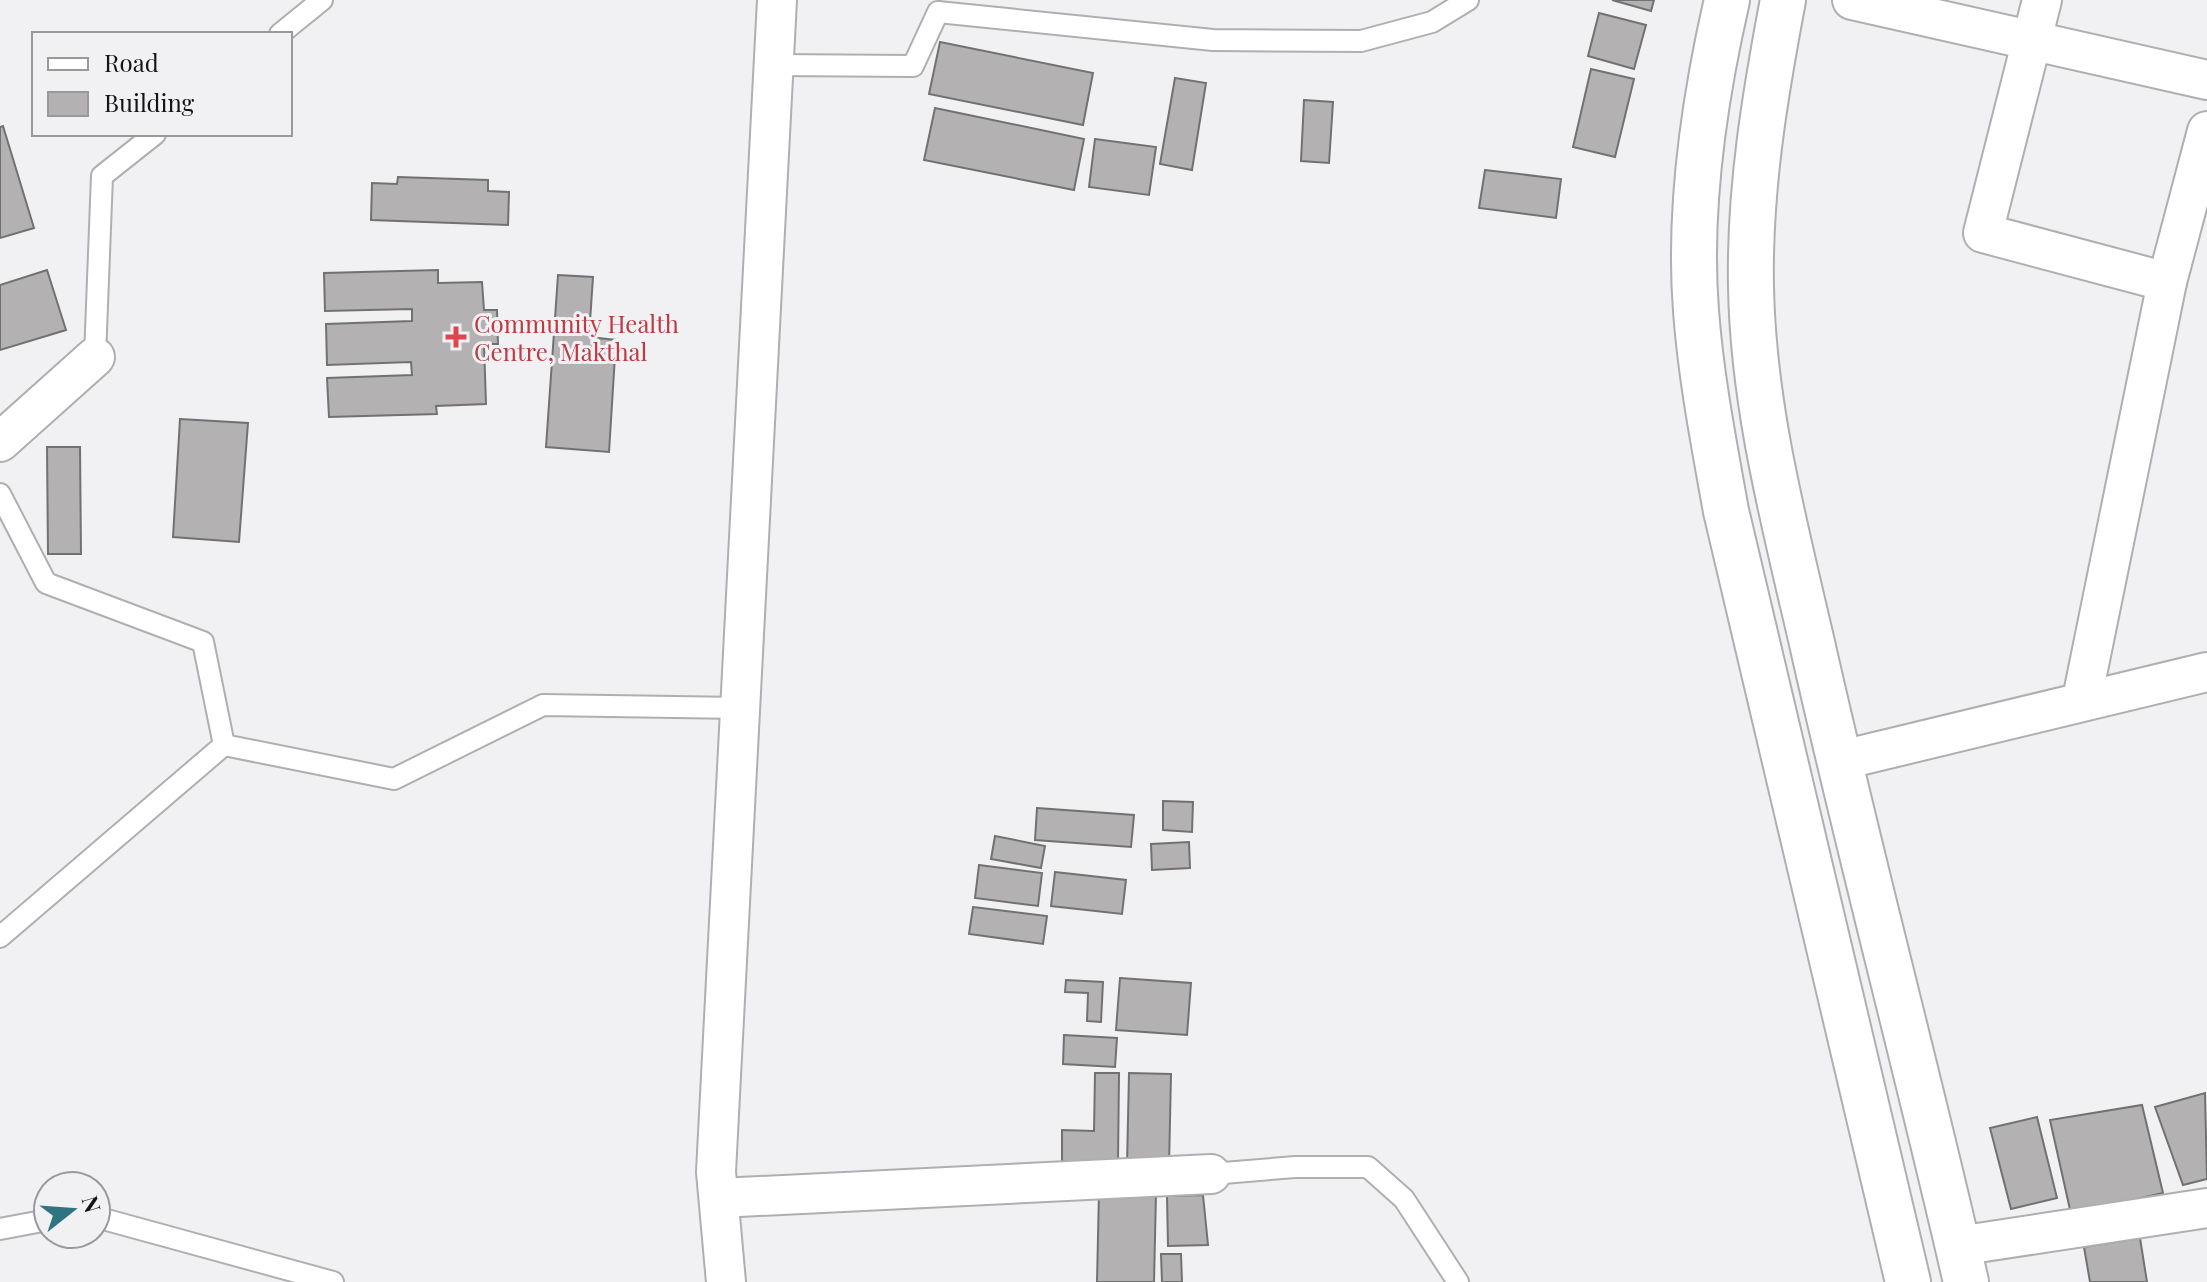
<svg xmlns="http://www.w3.org/2000/svg" width="2207" height="1282" viewBox="0 0 2207 1282" font-family="'Playfair Display',serif">
	<rect width="100%" height="100%" fill="#f1f1f4"/>
	<g fill="#b3b1b2" stroke="#727172" stroke-width="2">
		<path d="M1612 0H1654L1651 11Z"/>
		<path d="M1599 13 1646 25 1634 69 1588 56Z"/>
		<path d="M940 42 1093 73 1083 125 929 94Z"/>
		<path d="M1591 69 1634 79 1615 157 1573 147Z"/>
		<path d="M1175 78 1206 83 1192 170 1160 164Z"/>
		<path d="M1304 100 1333 102 1329 163 1301 161Z"/>
		<path d="M935 108 1084 139 1074 190 924 160Z"/>
		<path d="M3 126 34 228 0 238V127Z"/>
		<path d="M1095 139 1156 147 1149 195 1089 187Z"/>
		<path d="M1485 170 1561 179 1556 218 1479 208Z"/>
		<path d="M398 177 488 180V191L509 192 508 225 371 220 372 183 397 184Z"/>
		<path d="M47 270 66 330 0 350V285Z"/>
		<path d="M438 270V283L482 282 484 310H497L498 344H484L486 404 436 406 437 414 329 417 327 378 412 375 411 362 327 365 326 324 412 321V309L325 311 324 273Z"/>
		<path d="M558 275 593 277 589 337 616 340 609 452 546 447Z"/>
		<path d="M180 419 248 423 239 542 173 537Z"/>
		<path d="M47 447H80L81 554H48Z"/>
		<path d="M1163 801 1193 802 1192 832 1163 830Z"/>
		<path d="M1037 808 1134 815 1131 847 1035 840Z"/>
		<path d="M995 836 1045 846 1041 868 991 859Z"/>
		<path d="M1189 842 1190 868 1152 870 1151 844Z"/>
		<path d="M979 865 1042 873 1038 906 975 898Z"/>
		<path d="M1055 872 1126 880 1122 914 1051 906Z"/>
		<path d="M973 907 1047 916 1043 944 969 934Z"/>
		<path d="M1120 978 1191 983 1187 1035 1116 1030Z"/>
		<path d="M1066 980 1103 982 1101 1022 1087 1021 1088 993 1065 992Z"/>
		<path d="M1064 1035 1117 1038 1115 1067 1063 1064Z"/>
		<path d="M1095 1073H1119L1118 1162 1062 1161V1130L1094 1131Z"/>
		<path d="M1129 1073 1171 1074 1169 1167 1127 1166Z"/>
		<path d="M2205 1093 2207 1179 2183 1185 2155 1107Z"/>
		<path d="M2142 1105 2163 1193 2071 1214 2050 1120Z"/>
		<path d="M2037 1117 2057 1198 2011 1209 1990 1128Z"/>
		<path d="M1099 1192 1156 1193 1154 1282H1097Z"/>
		<path d="M1203 1195 1208 1245 1168 1246 1167 1196Z"/>
		<path d="M2140 1238 2147 1282H2090L2084 1247Z"/>
		<path d="M1161 1254H1181L1182 1282H1162Z"/>
	</g>
	<g fill="none" stroke-linecap="round" stroke-linejoin="round">
		<defs>
			<g id="service">
				<path d="M280 34 322 0"/>
				<path d="M774 65 913 66 938 12 1213 40 1361 41 1432 22 1468 0"/>
				<path d="M95 357 102 176 155 134"/>
				<path d="M0 494 46 583 203 642 224 745"/>
				<path d="M0 937 224 745 394 779 543 705 740 708"/>
				<path d="M1211 1174 1295 1167H1368L1404 1199 1458 1282"/>
				<path d="M96 1217 333 1282"/>
				<path d="M0 1229 48 1220"/>
			</g>
			<g id="minor">
				<path d="M1852 0 2207 80"/>
				<path d="M2042 0 1983 233 2167 282"/>
				<path d="M0 442 95 357"/>
				<path d="M2082 699 2167 282 2207 131"/>
				<path d="M1838 761 2207 672"/>
				<path d="M719 1198 1211 1174"/>
				<path d="M1958 1246 2207 1208"/>
				<path d="M726 1282 716 1172 777 0"/>
			</g>
			<g id="trunk">
				<path d="M1727 0C1704 100 1688 208 1696 311 1701 378 1714 444 1726 511L1908 1282"/>
				<path d="M1783 0C1765 95 1749 190 1751 287 1753 407 1785 526 1812 643 1860 857 1917 1068 1966 1282"/>
			</g>
		</defs>
		<use href="#service" stroke="#afafb1" stroke-width="24"/>
		<use href="#minor" stroke="#afafb1" stroke-width="42"/>
		<use href="#trunk" stroke="#afafb1" stroke-width="48"/>
		<use href="#service" stroke="#fff" stroke-width="20"/>
		<use href="#minor" stroke="#fff" stroke-width="38"/>
		<use href="#trunk" stroke="#fff" stroke-width="44"/>
	</g>
	<path fill="#e0444e" stroke="#f1f1f4" stroke-width="3" d="M452 325h8v8h8v8h-8v8h-8v-8h-8v-8h8z"/>
	<g text-anchor="middle" dominant-baseline="central" stroke-width="6" stroke-linejoin="round" paint-order="stroke">
		<g font-size="24" fill="#be3a42" stroke="#f1f1f4" text-anchor="start">
			<text x="474" y="323">Community Health<tspan x="474" dy="28">Centre, Makthal</tspan></text>
		</g>
	</g>
	<rect x="32" y="32" width="260" height="104" fill="#f1f1f4" stroke="#99999b" stroke-width="2"/>
	<rect x="48" y="58" width="40" height="12" fill="#ffffff" stroke="#99999b" stroke-width="2"/>
	<text x="104" y="72" font-size="24" fill="#141415">Road</text>
	<rect x="48" y="92" width="40" height="24" fill="#b3b1b2" stroke="#99999b" stroke-width="2"/>
	<text x="104" y="112" font-size="24" fill="#141415">Building</text>
	<g transform="translate(72 1210) rotate(73)"><circle r="38" fill="#f1f1f4" stroke="#99999b" stroke-width="2"/>
	<path d="M0-6L14 30L0 20L-14 30Z" fill="#2e7481"/>
	<text y="-12" font-size="22" font-weight="bold" text-anchor="middle" fill="#141415">N</text>
	</g>
</svg>
